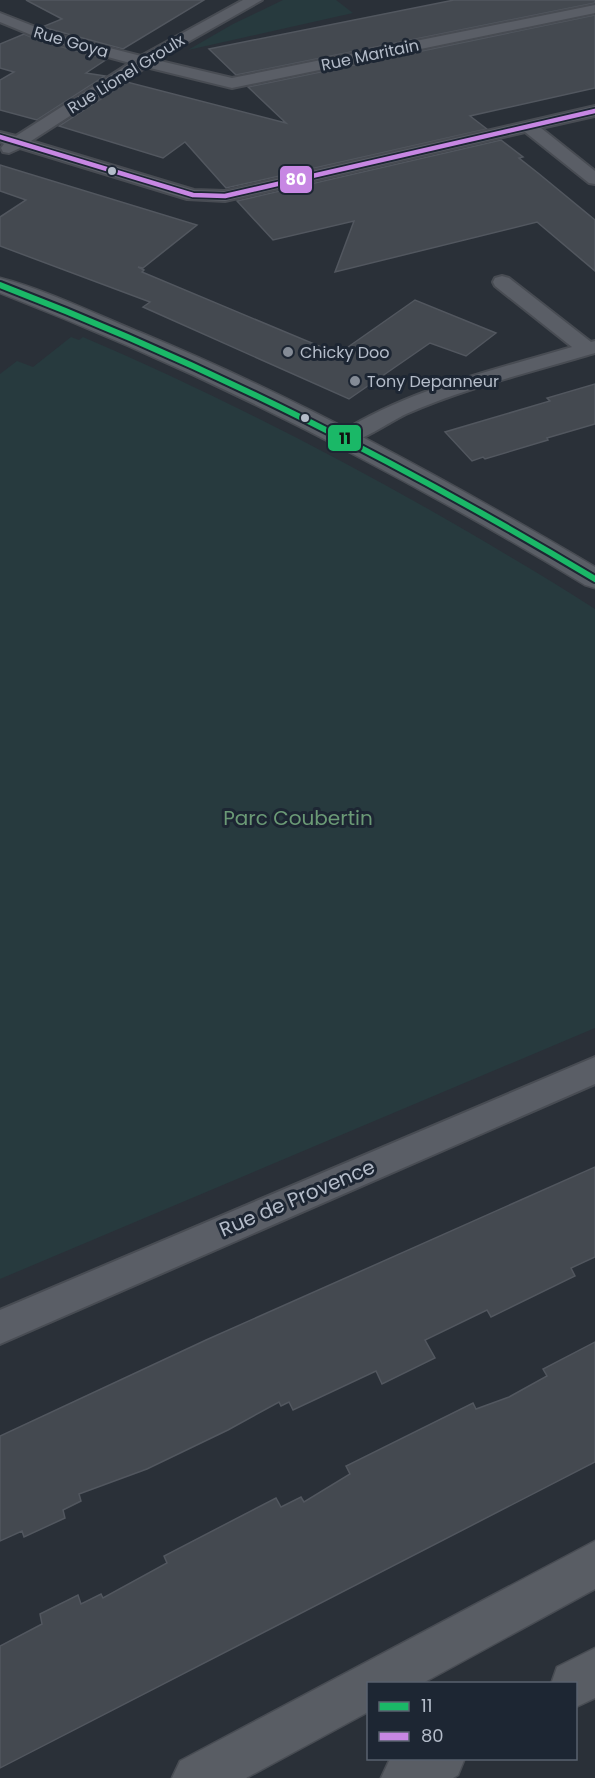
<svg xmlns="http://www.w3.org/2000/svg" width="595" height="1778" viewBox="0 0 595 1778" font-family="Poppins,sans-serif">
	<rect width="100%" height="100%" fill="#2a3038"/>
	<g fill="#273a3e">
		<path d="M283 0H336L353 13 188 50 233 24Z"/>
		<path d="M71 337 79 340 83 337C216 394 345 460 470 533 512 558 554 582 595 609V1028L0 1279V374L17 361 33 367Z"/>
	</g>
	<g fill="#444950" stroke="#52575f" stroke-width="1.5">
		<path d="M26 0H204L123 49 42 27 62 19Z"/>
		<path d="M454 0H595V3L236 75 209 49Z"/>
		<path d="M595 15V88L470 116 487 129 226 188 185 142 163 158 59 126 127 82 286 123 248 87Z"/>
		<path d="M24 34 40 41 107 59 86 73 105 76 37 120 0 110V80L14 72 0 68V44Z"/>
		<path d="M501 140 523 157 519 158 538 173 595 220V271L537 222 335 272 354 221 273 240 237 201Z"/>
		<path d="M0 165 197 225 143 268 138 267 144 270 142 272 338 354 415 300 496 333 466 356 430 343 349 399 143 307 150 302 0 246V217L26 200 0 191Z"/>
		<path d="M595 384V424L547 438 548 440 485 459 483 457 472 461 445 432 550 401 547 398Z"/>
		<path d="M595 1167V1257L571 1268 575 1276 491 1317 487 1310 425 1340 435 1358 382 1384 376 1371 293 1410 289 1402 281 1406 279 1402 228 1430 147 1469 79 1494 81 1501 63 1510 65 1518 24 1537 22 1531 0 1541V1436L206 1340Z"/>
		<path d="M595 1342V1462L0 1768V1646L42 1624 40 1614 78 1595 81 1604 101 1594 103 1598 167 1563 164 1556 276 1498 281 1507 301 1497 304 1502 350 1474 346 1466 473 1403 476 1409 509 1397 547 1376 543 1369Z"/>
	</g>
	<g fill="none" stroke-linecap="round" stroke-linejoin="round">
		<defs>
			<g id="minor">
				<path d="M243 0H262L156 60 232 78 595 5V13L232 88 146 67 31 141 194 190 225 191 595 106V116L541 128 595 171V184L589 183 525 132 225 201 187 199 20 148 9 153 3 152 1 148 4 144 0 142V132L16 136 130 63 41 39 0 22V13L51 33 141 56Z"/>
				<path d="M502 276 509 278 591 342 595 341V353C532 372 467 387 406 414 389 422 356 446 340 443L337 438 340 433C412 388 492 371 572 347L495 286 493 282 495 278Z"/>
				<path d="M595 1057V1084L0 1344V1310Z"/>
			</g>
			<path id="tertiary" d="M0 278C47 290 99 316 144 334 300 399 449 481 595 567V588L585 585C397 471 206 373 0 293Z"/>
			<g id="secondary">
				<path d="M595 1541V1589L421 1684H368V1712L246 1778H172L180 1761Z"/>
				<path d="M595 1648V1698L576 1707V1684H551L557 1667Z"/>
				<path d="M392 1758H465L458 1775 453 1778H381L389 1761Z"/>
			</g>
		</defs>
		<use href="#minor" stroke="#484c53" stroke-width="4"/>
		<use href="#tertiary" stroke="#484c53" stroke-width="3"/>
		<use href="#secondary" stroke="#484c53" stroke-width="3"/>
		<use href="#minor" fill="#5a5e66" fill-rule="evenodd"/>
		<use href="#tertiary" fill="#5a5e66" fill-rule="evenodd"/>
		<use href="#secondary" fill="#595d64" fill-rule="evenodd"/>
		<defs>
			<path id="bus-1" d="M0 285C211 366 401 463 595 579"/>
			<path id="bus-2" d="M0 137 193 195 225 196 595 111"/>
		</defs>
		<use href="#bus-1" stroke="#1d2633" stroke-width="10"/>
		<use href="#bus-2" stroke="#1d2633" stroke-width="8"/>
		<use href="#bus-1" stroke="#1ab867" stroke-width="6"/>
		<use href="#bus-2" stroke="#c787e3" stroke-width="4.5"/>
	</g>
	<g fill="#b4bcc9" stroke="#1d2633" stroke-width="2">
		<circle cx="112" cy="171" r="5"/>
		<circle cx="305" cy="418" r="5"/>
	</g>
	<g fill="#848b96" stroke="#1d2633" stroke-width="2">
		<circle cx="288" cy="352" r="6"/>
		<circle cx="355" cy="381" r="6"/>
	</g>
	<g text-anchor="middle" dominant-baseline="central" stroke-width="6" stroke-linejoin="round" paint-order="stroke">
		<g font-size="16" fill="#b4bcc9" stroke="#1d2633">
			<text transform="translate(71 42) rotate(16)">Rue Goya</text>
			<text transform="translate(370 55) rotate(-12)">Rue Maritain</text>
			<text transform="translate(126 74) rotate(-32)">Rue Lionel Groulx</text>
		</g>
		<g font-size="16" fill="#b4bcc9" stroke="#1d2633" text-anchor="start">
			<text x="300" y="352">Chicky Doo</text>
			<text x="367" y="381">Tony Depanneur</text>
		</g>
		<g font-size="20" fill="#6b9a76" stroke="#1d2633">
			<text x="298" y="818">Parc Coubertin</text>
		</g>
		<g font-size="20" fill="#b4bcc9" stroke="#1d2633">
			<text transform="translate(297 1198) rotate(-23)">Rue de Provence</text>
		</g>
	</g>
	<g stroke="#1d2633" stroke-width="2">
		<rect x="279" y="165" width="34" height="29" rx="6" fill="#c787e3"/>
		<rect x="327" y="424" width="35" height="28" rx="6" fill="#1ab867"/>
	</g>
	<g font-size="16" text-anchor="middle" font-weight="bold" fill="#fff">
		<text x="296" y="185">80</text>
	</g>
	<g font-size="16" text-anchor="middle" font-weight="bold" fill="#111">
		<text x="345" y="444">11</text>
	</g>
	<rect x="367" y="1682" width="210" height="78" fill="#1d2633" stroke="#59626f" stroke-width="1.5"/>
	<rect x="379" y="1702" width="30" height="9" fill="#1ab867" stroke="#59626f" stroke-width="1.5"/>
	<text x="421" y="1712" font-size="18" fill="#b4bcc9">11</text>
	<rect x="379" y="1732" width="30" height="9" fill="#c787e3" stroke="#59626f" stroke-width="1.5"/>
	<text x="421" y="1742" font-size="18" fill="#b4bcc9">80</text>
</svg>
